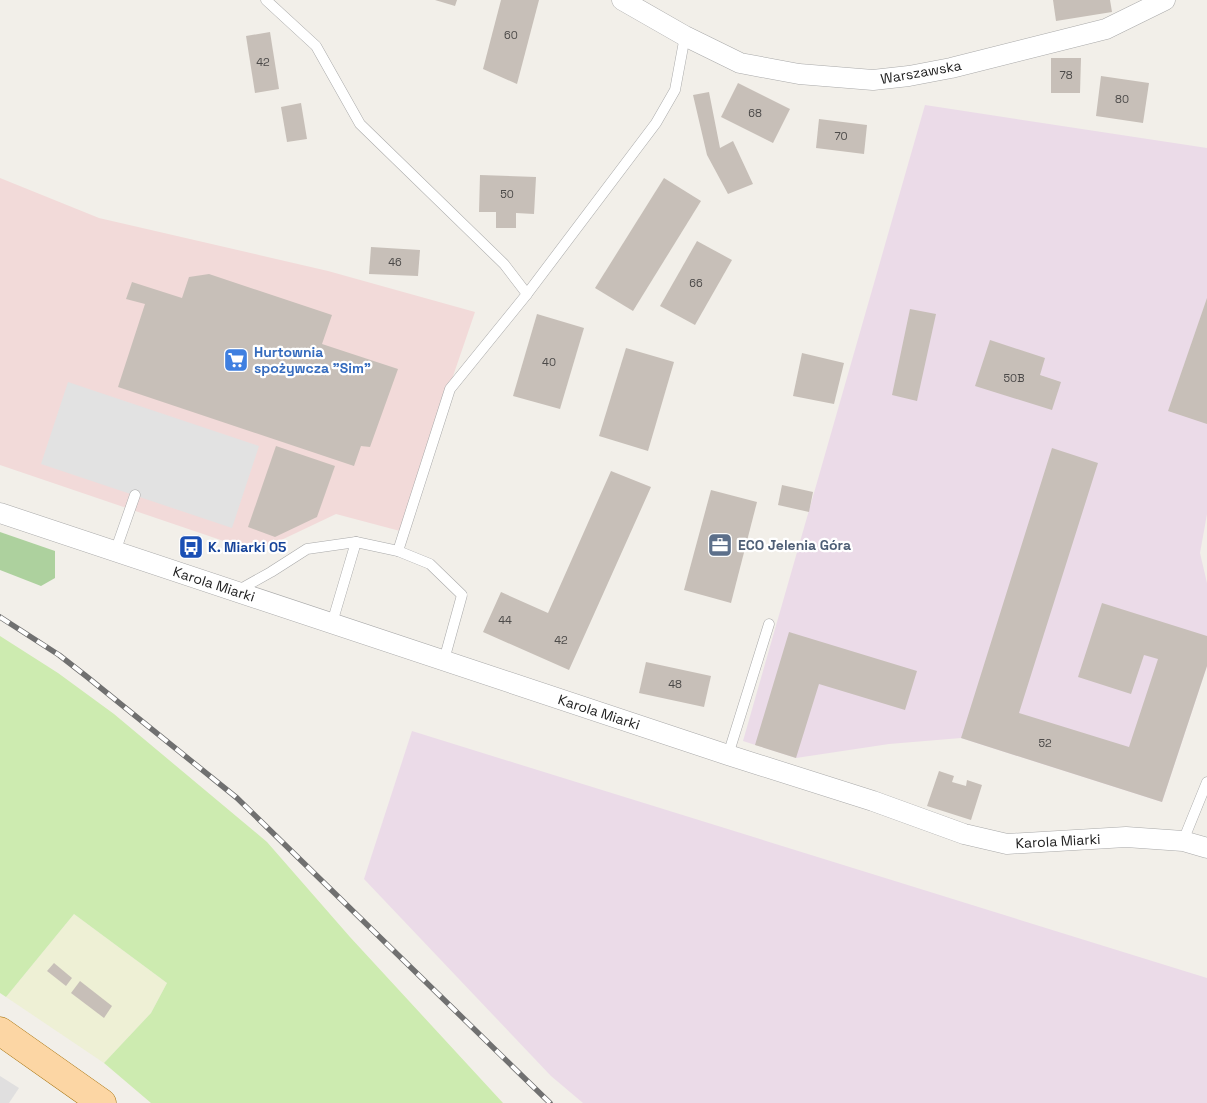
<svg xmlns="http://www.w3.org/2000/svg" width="1207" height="1103" viewBox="0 0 1207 1103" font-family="'Space Grotesk',sans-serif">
	<rect width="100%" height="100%" fill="#f2efe9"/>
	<path fill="#e0dfdf" d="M0 1076 19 1088 9 1103H0Z"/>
	<path fill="#f2dad9" d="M0 178 99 218 328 271 475 312 400 531 336 514 256 552 0 465Z"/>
	<g fill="#ebdbe8">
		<path d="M925 105 1207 148V514L1200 553 1207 583V666L1162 802 961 738 889 744 796 758 743 741Z"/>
		<path d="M412 731 1207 978V1103H583L551 1076 364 879Z"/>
	</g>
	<path fill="#eef0d5" d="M74 914 167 983 151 1013 104 1063 6 997Z"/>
	<path fill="#cdebb0" d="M0 636 58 673 114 714 267 842 350 937 503 1103H151L104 1063 151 1013 167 983 74 914 6 997 0 993Z"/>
	<path fill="#add19e" d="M0 532 55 551V578L41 586 0 570Z"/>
	<path fill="#e2e2e2" d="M68 382 259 446 232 528 41 464Z"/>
	<g fill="#c7bfb8">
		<path d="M435 0H457L455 6Z"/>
		<path d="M501 0H539L517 84 483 69Z"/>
		<path d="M1053 0H1110L1112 12 1056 21Z"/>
		<path d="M270 32 279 89 255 93 246 36Z"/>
		<path d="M1051 58H1081L1080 93H1051Z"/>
		<path d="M1101 76 1149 83 1143 123 1096 116Z"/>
		<path d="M738 83 790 109 773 143 721 117Z"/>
		<path d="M709 92 720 148 733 141 753 184 728 194 707 155 693 95Z"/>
		<path d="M301 103 307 139 287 142 281 107Z"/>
		<path d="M819 119 867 125 864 154 816 148Z"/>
		<path d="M480 175 536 177 534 214 516 213V228H496V212H479Z"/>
		<path d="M664 178 701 201 633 311 595 288Z"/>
		<path d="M697 241 732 260 695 325 660 306Z"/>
		<path d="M371 247 420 250 418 276 369 274Z"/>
		<path d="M209 274 332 315 322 344 398 369 370 447 361 446 354 466 118 387 145 304 126 299 132 282 182 298 189 277Z"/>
		<path d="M1207 298V424L1168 411Z"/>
		<path d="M910 309 936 314 917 401 892 395Z"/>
		<path d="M537 314 584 328 560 409 513 396Z"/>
		<path d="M990 340 1045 358 1040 375 1061 382 1052 410 975 386Z"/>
		<path d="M626 348 674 362 648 451 599 436Z"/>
		<path d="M802 353 844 363 834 404 793 396Z"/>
		<path d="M276 446 335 466 317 517 275 537 248 527Z"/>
		<path d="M1052 448 1098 463 1019 713 1129 747 1158 659 1144 655 1131 694 1078 677 1102 603 1207 636V666L1162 802 961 738Z"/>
		<path d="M611 471 651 487 569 670 483 632 501 592 548 613Z"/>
		<path d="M782 485 813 492 809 512 778 505Z"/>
		<path d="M711 490 757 502 731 603 684 590Z"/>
		<path d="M789 632 917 671 905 710 819 684 796 758 755 745Z"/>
		<path d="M646 662 711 676 704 707 639 693Z"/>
		<path d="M939 771 954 776 952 782 966 786 967 780 982 785 971 820 927 806Z"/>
		<path d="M54 963 72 978 66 986 47 971Z"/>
		<path d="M80 981 112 1006 104 1018 71 993Z"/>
	</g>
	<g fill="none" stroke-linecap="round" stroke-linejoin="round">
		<defs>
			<g id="lane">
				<path d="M266 0 316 46 360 124 504 264 527 294"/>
				<path d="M356 542 398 551 430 564 462 595 444 660"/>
				<path d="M398 551 450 389 527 294 656 123 675 90 685 36"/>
				<path d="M115 552 135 495"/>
				<path d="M237 591 271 572 307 549 356 542 332 623"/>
				<path d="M728 755 769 624"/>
				<path d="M1183 841 1207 782"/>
			</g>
			<g id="street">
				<path d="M622 0 685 36 740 63 799 74 873 80 909 76 951 68 1106 29 1165 0"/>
				<path d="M0 513 728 755 873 801 964 834 1007 844 1126 837 1183 841 1207 848"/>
			</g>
			<path id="primary" d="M0 1031 102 1103"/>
		</defs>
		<use href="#lane" stroke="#a9a9a9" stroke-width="11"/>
		<use href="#street" stroke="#a9a9a9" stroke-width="21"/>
		<use href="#primary" stroke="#a06b00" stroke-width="29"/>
		<use href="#lane" stroke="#fff" stroke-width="10"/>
		<use href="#street" stroke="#fff" stroke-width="20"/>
		<use href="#primary" stroke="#fcd6a4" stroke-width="28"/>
		<defs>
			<path id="rail" d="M0 617 59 655 86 676 237 798 550 1103"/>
		</defs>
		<use href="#rail" stroke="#707070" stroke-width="5.5"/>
		<use href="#rail" stroke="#fff" stroke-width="4" stroke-dasharray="11" stroke-linecap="butt"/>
	</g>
	<defs>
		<symbol id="supermarket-square" viewBox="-11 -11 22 22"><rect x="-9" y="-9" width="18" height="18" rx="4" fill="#3f7fe0" stroke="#fff"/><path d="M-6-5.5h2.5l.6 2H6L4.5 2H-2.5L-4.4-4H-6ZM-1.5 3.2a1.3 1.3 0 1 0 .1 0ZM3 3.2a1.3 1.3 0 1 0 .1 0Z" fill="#fff"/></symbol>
		<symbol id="office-square" viewBox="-11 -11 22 22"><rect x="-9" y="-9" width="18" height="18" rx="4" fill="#5c6f8a" stroke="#fff"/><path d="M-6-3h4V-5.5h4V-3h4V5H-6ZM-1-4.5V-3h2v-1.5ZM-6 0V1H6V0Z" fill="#fff"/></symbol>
		<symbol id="bus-square" viewBox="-11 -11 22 22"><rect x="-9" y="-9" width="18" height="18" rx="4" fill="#1a4fb4" stroke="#fff"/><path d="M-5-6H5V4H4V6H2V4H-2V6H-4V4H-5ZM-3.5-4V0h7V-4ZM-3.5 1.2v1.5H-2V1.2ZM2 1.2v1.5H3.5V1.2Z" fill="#fff"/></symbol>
	</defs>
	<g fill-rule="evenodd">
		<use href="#supermarket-square" x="222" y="346" width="28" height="28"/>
		<use href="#office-square" x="706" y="531" width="28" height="28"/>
		<use href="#bus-square" x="177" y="533" width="28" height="28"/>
	</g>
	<g text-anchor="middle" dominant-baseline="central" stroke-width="4.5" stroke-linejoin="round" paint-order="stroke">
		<g font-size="11" fill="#4b4948">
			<text x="511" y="35">60</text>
			<text x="263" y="62">42</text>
			<text x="1066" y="75">78</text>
			<text x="1122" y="99">80</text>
			<text x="755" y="113">68</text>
			<text x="841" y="136">70</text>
			<text x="507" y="194">50</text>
			<text x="395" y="262">46</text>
			<text x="696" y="283">66</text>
			<text x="549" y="362">40</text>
			<text x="1014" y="378">50B</text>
			<text x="505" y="620">44</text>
			<text x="561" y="640">42</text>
			<text x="675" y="684">48</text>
			<text x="1045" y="743">52</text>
		</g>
		<g font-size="14" fill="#222" stroke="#fff">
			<text transform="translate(921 72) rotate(-10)">Warszawska</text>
			<text transform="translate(214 584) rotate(18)">Karola Miarki</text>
			<text transform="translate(599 712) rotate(18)">Karola Miarki</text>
			<text transform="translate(1058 841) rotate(-3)">Karola Miarki</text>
		</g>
		<g font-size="14" font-weight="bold" fill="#366cbe" stroke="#fff" text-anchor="start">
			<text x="254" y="352">Hurtownia<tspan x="254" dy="16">spożywcza "Sim"</tspan></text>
		</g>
		<g font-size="14" font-weight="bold" fill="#4e5e75" stroke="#fff" text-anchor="start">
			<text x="738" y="545">ECO Jelenia Góra</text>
		</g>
		<g font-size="14" font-weight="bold" fill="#164399" stroke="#fff" text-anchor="start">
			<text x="208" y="547">K. Miarki 05</text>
		</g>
	</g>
</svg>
